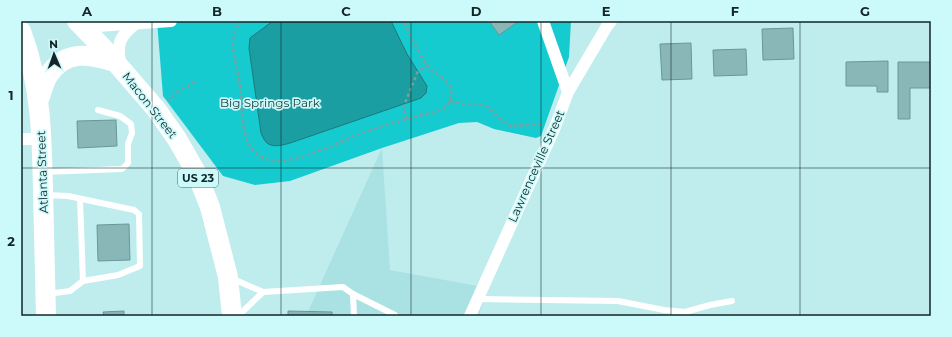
<svg xmlns="http://www.w3.org/2000/svg" width="952" height="337" viewBox="0 0 952 337" font-family="Montserrat,sans-serif">
	<rect width="100%" height="100%" fill="#bfedee"/>
	<path fill="#aae2e3" d="M382 148 390 270 489 288 478 316H306Z"/>
	<path fill="#15cbd0" d="M157 21H571L569 57 541 136 536 138 494 129 477 122 459 123 382 148 290 181 255 185 223 176 163 96Z"/>
	<path fill="#1b9ea2" stroke="#197a7d" d="M273 21H391L407 54 427 86 426 93 421 98 299 140C290 143 273 150 266 142 264 140 262 135 261 133L249 48 250 38Z"/>
	<g fill="#89b6b7" stroke="#6a9697">
		<path d="M489 21H519L499 35Z"/>
		<path d="M793 28 794 59 763 60 762 29Z"/>
		<path d="M691 43 692 79 662 80 660 44Z"/>
		<path d="M746 49 747 75 714 76 713 50Z"/>
		<path d="M888 61V92H877V86H846V62Z"/>
		<path d="M898 62H931V88H910V119H898Z"/>
		<path d="M116 120 117 146 78 148 77 121Z"/>
		<path d="M129 224 130 260 98 261 97 225Z"/>
		<path d="M124 311V316H104L103 312Z"/>
		<path d="M288 311 332 312V316H288Z"/>
	</g>
	<g fill="none" stroke-linecap="round" stroke-linejoin="round">
		<g stroke="#7b9e9f" stroke-width="2.5" stroke-dasharray="3 3" stroke-linecap="butt">
			<path d="M242 21C224 39 238 65 240 87 243 106 240 137 254 151 260 157 267 161 275 161 305 161 335 143 362 133 388 124 414 117 441 110 452 103 456 88 444 79 438 74 432 72 427 65 418 52 410 36 404 21"/>
			<path d="M168 101 178 91 197 81"/>
			<path d="M450 101 461 104 483 105 488 107 503 122 511 126 543 124"/>
			<path d="M407 119 403 108 418 71 427 65"/>
		</g>
		<g stroke="#fff" stroke-width="6">
			<path d="M44 172 122 169 128 163V144L132 133 131 124 120 116 98 110"/>
			<path d="M45 195 68 196 134 210 139 214 140 266 118 275 83 281 70 291 47 294"/>
			<path d="M80 199 83 281"/>
			<path d="M231 278 263 292 238 316"/>
			<path d="M263 292 343 287 353 294 395 315V316"/>
			<path d="M353 294 354 316"/>
			<path d="M477 299 618 301 664 310 685 312 710 305 732 301"/>
		</g>
		<g stroke="#fff" stroke-width="12">
			<path d="M543 21 568 92"/>
			<path d="M83 27 171 21"/>
			<path d="M121 66C116 44 119 37 136 23"/>
			<path d="M21 139H42"/>
			<path d="M470 316 555 127 568 92 607 26 611 21"/>
		</g>
		<g stroke="#fff" stroke-width="20">
			<path d="M77 21 105 50 156 109 177 139 197 174 210 207 228 277 232 316"/>
			<path d="M21 31C41 84 42 135 43 191 44 232 45 274 46 316"/>
			<path d="M39 99C42 92 44 82 48 76 65 49 89 54 115 62"/>
		</g>
	</g>
	<path fill="none" stroke="#132526" stroke-width="1" stroke-opacity="0.55" d="M152 21V316M281 21V316M411 21V316M541 21V316M671 21V316M800 21V316M21 168H931"/>
	<g text-anchor="middle" dominant-baseline="central" stroke-width="3.5" stroke-linejoin="round" paint-order="stroke">
		<rect fill="#ccfafb" stroke="#4a6566" stroke-width="1" x="178" y="169" width="40" height="18" rx="3"/>
		<g font-size="11" font-weight="bold" fill="#132526">
			<text x="198" y="178">US 23</text>
		</g>
		<g font-size="12" fill="#1c3636" stroke="#ccfafb">
			<text x="270" y="102">Big Springs Park</text>
		</g>
		<g font-size="12" fill="#132526" stroke="#ccfafb">
			<text transform="translate(150 105) rotate(52)">Macon Street</text>
			<text transform="translate(536 166) rotate(-66)">Lawrenceville Street</text>
			<text transform="translate(42 172) rotate(-92)">Atlanta Street</text>
		</g>
	</g>
	<rect width="952" height="337" fill="none" stroke="#ccfafb" stroke-width="44"/>
	<g transform="translate(54 54) rotate(358)" stroke="#ccfafb" stroke-width="3" paint-order="stroke">
	<path d="M0-3L7 15L0 10L-7 15Z" fill="#132526"/>
	<text y="-6" font-size="11" font-weight="bold" text-anchor="middle" fill="#132526">N</text>
	</g>
	<rect x="22" y="22" width="908" height="293" fill="none" stroke="#132526" stroke-width="1.5"/>
	<g font-size="13" text-anchor="middle" font-weight="bold" fill="#132526">
		<text x="87" y="16">A</text>
		<text x="217" y="16">B</text>
		<text x="346" y="16">C</text>
		<text x="476" y="16">D</text>
		<text x="606" y="16">E</text>
		<text x="735" y="16">F</text>
		<text x="865" y="16">G</text>
		<text x="11" y="100">1</text>
		<text x="11" y="246">2</text>
	</g>
</svg>
